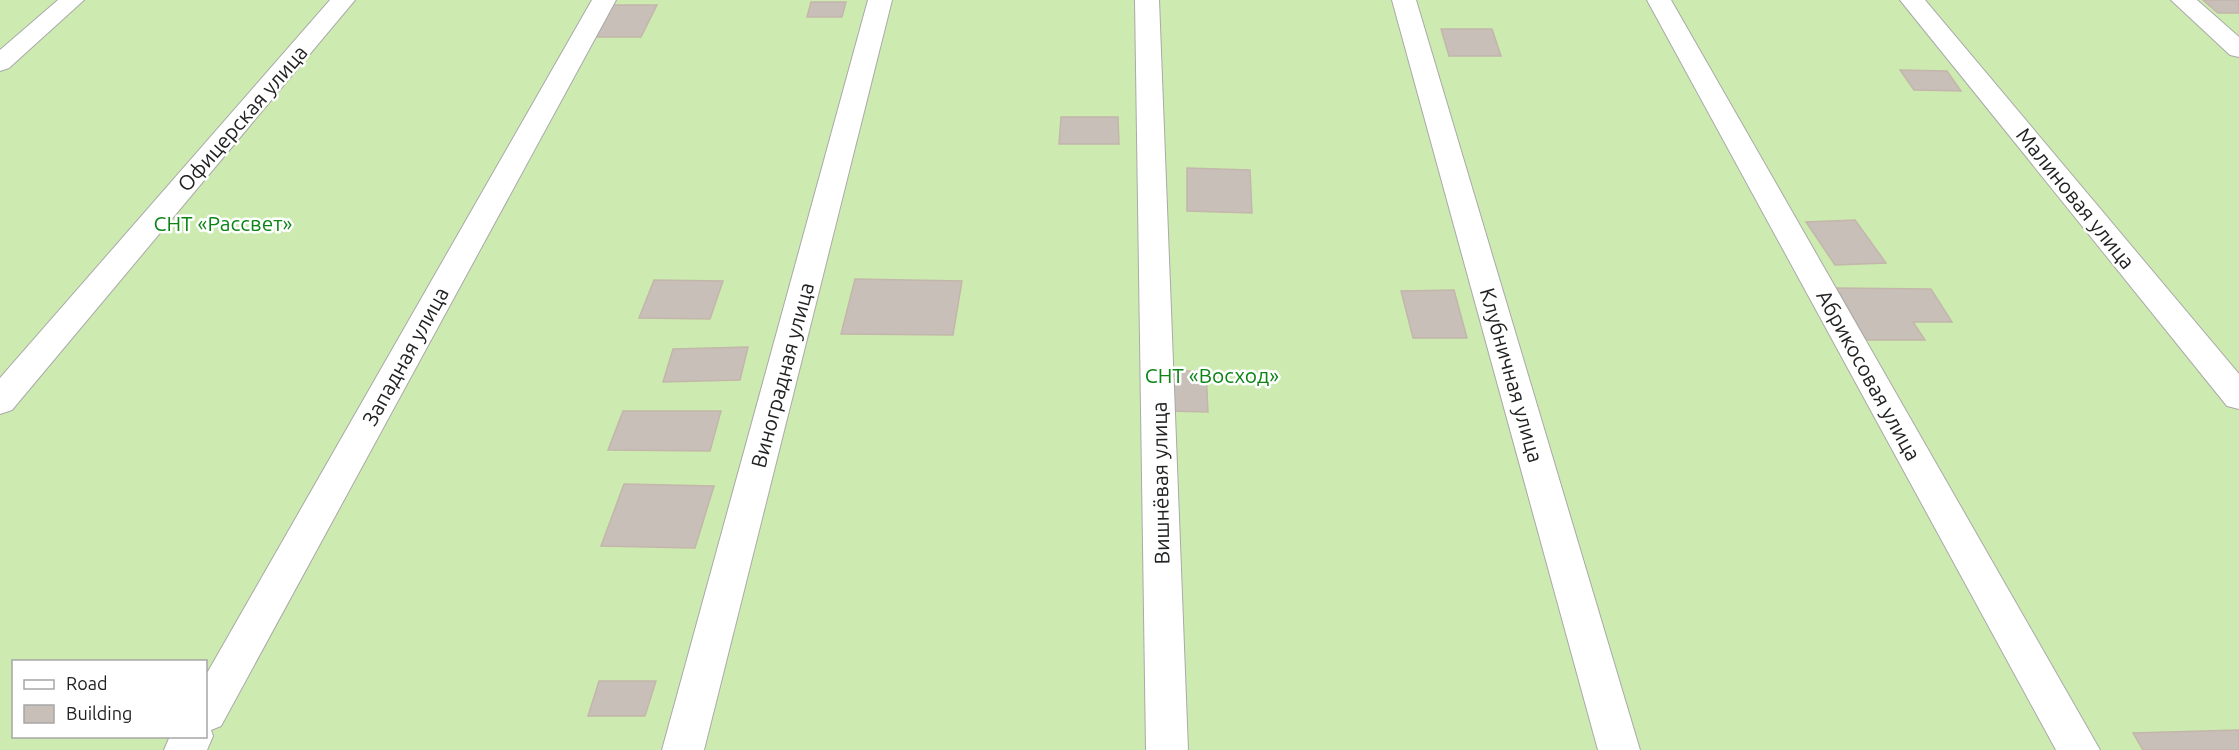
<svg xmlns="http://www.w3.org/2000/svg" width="2239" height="750" viewBox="0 0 2239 750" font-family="Ubuntu,sans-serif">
	<rect width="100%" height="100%" fill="#f2efe9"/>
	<path fill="#cdebb0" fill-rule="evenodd" d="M0 0H2239V750H0ZM14 662H206V736H14Z"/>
	<g fill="#c7bfb8" stroke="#c4b6ab" stroke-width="1.5">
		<path d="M2203 0H2239V13H2218Z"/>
		<path d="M811 2H846L842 17H807Z"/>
		<path d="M609 5H657L641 37H592Z"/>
		<path d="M1441 29H1492L1501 56H1449Z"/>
		<path d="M1900 70 1947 71 1961 91 1914 90Z"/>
		<path d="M1061 117H1118L1119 144H1059Z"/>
		<path d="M1187 168 1250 170 1252 213 1187 211Z"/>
		<path d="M1855 220 1886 263 1835 265 1806 222Z"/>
		<path d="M855 279 962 281 953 335 841 334Z"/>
		<path d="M654 280 723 281 710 319 639 318Z"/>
		<path d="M1837 288 1931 289 1952 322H1913L1925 340H1866Z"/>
		<path d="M1454 290 1467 338H1413L1401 291Z"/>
		<path d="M748 347 740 380 663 382 673 349Z"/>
		<path d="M1167 371H1206L1208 412 1168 411Z"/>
		<path d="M623 411H721L710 451 608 450Z"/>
		<path d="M624 484 714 486 695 548 601 546Z"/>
		<path d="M599 681H656L645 716H588Z"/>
		<path d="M2239 730V750H2143L2133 733Z"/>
	</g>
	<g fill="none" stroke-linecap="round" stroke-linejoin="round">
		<defs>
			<g id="street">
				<path d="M58 0H84L9 68 0 71V50Z"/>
				<path d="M330 0H355L12 410 0 414V378Z"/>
				<path d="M592 0H616L221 726 211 730 213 736 207 750H164L170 736H206V675Z"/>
				<path d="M868 0H892L704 750H662Z"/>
				<path d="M1135 0H1159L1188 750H1146Z"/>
				<path d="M1392 0H1416L1640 750H1598Z"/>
				<path d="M1647 0H1671L2100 750H2056Z"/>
				<path d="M1900 0H1925L2239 374V409L2227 406Z"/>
				<path d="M2171 0H2197L2239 37V57L2230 55Z"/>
			</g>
		</defs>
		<use href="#street" stroke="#a9a9a9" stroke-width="2"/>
		<use href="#street" fill="#fff" fill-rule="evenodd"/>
	</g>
	<g text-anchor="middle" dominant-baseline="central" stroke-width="5" stroke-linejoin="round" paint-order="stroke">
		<g font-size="21" fill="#222" stroke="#fff">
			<text transform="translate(242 118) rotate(-49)">Офицерская улица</text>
			<text transform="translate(2076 198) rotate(51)">Малиновая улица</text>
			<text transform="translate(405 356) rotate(-61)">Западная улица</text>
			<text transform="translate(782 375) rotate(-75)">Виноградная улица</text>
			<text transform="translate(1512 375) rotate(74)">Клубничная улица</text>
			<text transform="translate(1869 375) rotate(61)">Абрикосовая улица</text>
			<text transform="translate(1160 483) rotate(-91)">Вишнёвая улица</text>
		</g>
		<g font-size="21" fill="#0c8416" stroke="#fff">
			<text x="223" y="223">СНТ «Рассвет»</text>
			<text x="1212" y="375">СНТ «Восход»</text>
		</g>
	</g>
	<rect x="12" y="660" width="195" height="78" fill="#ffffff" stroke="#a7a7a7" stroke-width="1.5"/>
	<rect x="24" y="680" width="30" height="9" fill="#ffffff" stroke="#a7a7a7" stroke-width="1.5"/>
	<text x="66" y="690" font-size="18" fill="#222222">Road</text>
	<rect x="24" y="705" width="30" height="18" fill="#c7bfb8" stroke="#a7a7a7" stroke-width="1.5"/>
	<text x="66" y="720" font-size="18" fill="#222222">Building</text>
</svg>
